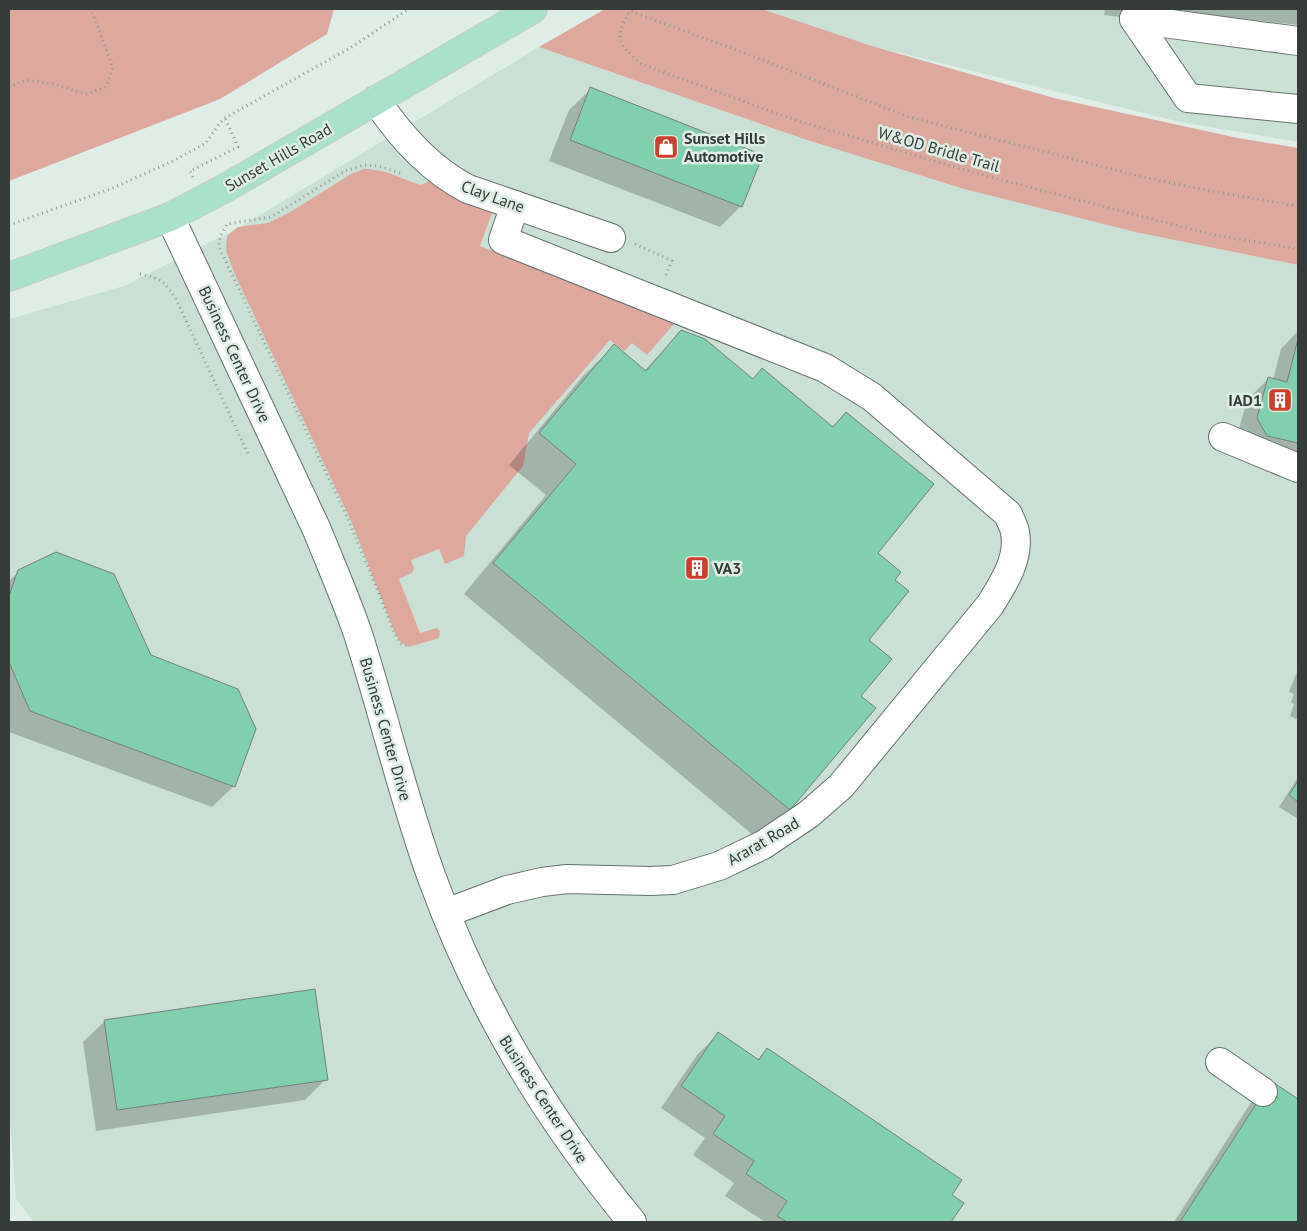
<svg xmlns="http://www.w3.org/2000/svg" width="1307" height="1231" viewBox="0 0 1307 1231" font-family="'PT Sans',sans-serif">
	<rect width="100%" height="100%" fill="#deede5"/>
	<g fill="#cbe0d5">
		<path d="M762 9H1298V142L1180 122 872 46Z"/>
		<path d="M539 47 807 140 964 189 1135 232 1298 265V1222H34L16 1199 9 1108V319L124 286 240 227Z"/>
	</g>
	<g fill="#dda89e">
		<path d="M9 9H334L327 34 220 99 9 181Z"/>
		<path d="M605 9H762L872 46 1054 98 1238 138 1298 148V265L1135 232 964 189 807 140 539 47Z"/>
		<path d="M364 169C387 169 400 179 421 185L429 181 451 196 492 213 480 246 674 324 647 355 632 343 624 351 610 340 529 433 523 466 466 536 464 556 445 564 439 549 411 560 414 568 412 573 399 579 420 633 437 628 440 631 439 638 409 647 400 642 395 633 351 521 236 277 226 251 227 236 238 227 268 223 292 211 351 174Z"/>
	</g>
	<g fill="#0003">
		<path d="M1105 9H1298V25L1237 18 1225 30 1104 15Z"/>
		<path d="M591 89 741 206 720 227 549 161 569 110Z"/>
		<path d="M682 331 752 380 762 370 832 427 846 413 876 553 859 696 789 809 759 840 464 594 546 495 509 465 583 376 614 346 644 371Z"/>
		<path d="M1298 331V459L1236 440 1247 400 1268 379 1273 380 1281 349Z"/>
		<path d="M19 571 150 656 234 786 212 807 9 732V581Z"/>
		<path d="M1298 669V720L1290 716 1294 704 1291 702 1294 694 1289 692Z"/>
		<path d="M1298 777V819L1279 807Z"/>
		<path d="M105 1021 326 1079 305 1100 96 1131 83 1042Z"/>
		<path d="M718 1034 757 1060 767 1049 962 1203 949 1222H765L725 1196 734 1183 693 1155 705 1138 661 1108 697 1055Z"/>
		<path d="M1271 1082 1298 1100V1222H1174L1250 1104Z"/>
	</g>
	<g fill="#82cfad" stroke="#75827b">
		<path d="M590 87 763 155 742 207 570 140Z"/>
		<path d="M681 330 705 339 753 379 762 368 833 427 846 412 934 484 878 553 901 572 895 580 909 591 869 640 892 659 861 696 876 708 790 810 493 563 576 464 539 433 614 344 646 371Z"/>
		<path d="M1298 339V443L1267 436 1257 418 1268 377 1287 382Z"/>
		<path d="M56 552 114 574 151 655 238 689 256 729 235 787 30 711 9 662V596L18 570Z"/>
		<path d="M1298 781V802L1289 795Z"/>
		<path d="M315 989 328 1080 117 1110 104 1020Z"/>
		<path d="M718 1032 759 1060 767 1048 962 1180 952 1195 964 1203 951 1222H787L777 1216 787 1201 746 1174 754 1161 713 1134 725 1116 681 1086Z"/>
		<path d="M1271 1081 1298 1099V1222H1180Z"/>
	</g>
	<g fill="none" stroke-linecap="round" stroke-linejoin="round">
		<defs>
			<g id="minor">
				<path d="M1134 19 1188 98 1298 109"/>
				<path d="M1134 19 1298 41"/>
				<path d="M376 100C400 136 429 169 468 189L611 238"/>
				<path d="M170 217 317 530C331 565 346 599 358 634 384 715 403 798 432 878 479 1007 545 1116 632 1222"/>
				<path d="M1223 437 1298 468"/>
				<path d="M446 913 507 890 542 882 567 879 650 881 673 880 719 866 763 845 809 814 841 786 990 605C1003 584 1020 559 1015 532 1014 526 1010 520 1008 514L872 397 825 368 503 240 515 205"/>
				<path d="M1220 1062 1263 1092"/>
			</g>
			<path id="major" d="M9 277 170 217 227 187 533 9"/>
		</defs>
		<use href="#minor" stroke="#65726c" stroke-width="30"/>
		<use href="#major" stroke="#cbcccc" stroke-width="30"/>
		<g stroke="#909b95" stroke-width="3" stroke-dasharray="1 4" stroke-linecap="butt">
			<path d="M9 87 27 80 53 84 86 94 106 87 113 68 91 9"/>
			<path d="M400 173 378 166 364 165 345 171 271 217 227 224 220 237 219 247 348 519 382 601 394 633 400 643 408 646"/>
			<path d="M193 177 190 171 238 147 225 118"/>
			<path d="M1298 206 1216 192 1147 178 909 117 755 57 630 11C613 40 618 43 641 64L798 121 979 174 1210 234 1298 249"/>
			<path d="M9 225 113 188 175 160 206 143 219 124 225 118 350 48 409 9"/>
			<path d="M635 244 672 261 665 277"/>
			<path d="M140 274C162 279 164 281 176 299L249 456"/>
		</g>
		<use href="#minor" stroke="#fff" stroke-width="28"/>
		<use href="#major" stroke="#a9e1ca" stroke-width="28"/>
	</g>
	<defs>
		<symbol id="shop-square" viewBox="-11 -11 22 22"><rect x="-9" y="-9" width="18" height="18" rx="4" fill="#cb3f2e" stroke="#deede5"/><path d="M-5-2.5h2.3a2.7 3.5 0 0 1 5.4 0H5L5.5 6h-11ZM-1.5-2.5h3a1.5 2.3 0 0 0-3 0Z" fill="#fff"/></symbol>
		<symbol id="building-square" viewBox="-11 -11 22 22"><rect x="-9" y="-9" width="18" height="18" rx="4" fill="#cb3f2e" stroke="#deede5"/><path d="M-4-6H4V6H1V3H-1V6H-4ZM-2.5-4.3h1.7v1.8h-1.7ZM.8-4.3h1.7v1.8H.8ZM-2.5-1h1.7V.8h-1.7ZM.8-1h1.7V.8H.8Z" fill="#fff"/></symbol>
	</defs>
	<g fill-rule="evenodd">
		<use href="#shop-square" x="652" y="133" width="28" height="28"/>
		<use href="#building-square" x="1266" y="386" width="28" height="28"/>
		<use href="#building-square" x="683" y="554" width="28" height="28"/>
	</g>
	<g text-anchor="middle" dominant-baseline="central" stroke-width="5" stroke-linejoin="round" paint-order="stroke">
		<g font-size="16" font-weight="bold" fill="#363c39" stroke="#deede5" text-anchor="start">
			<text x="684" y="138">Sunset Hills<tspan x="684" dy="18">Automotive</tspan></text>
			<text x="1262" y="400" text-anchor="end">IAD1</text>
			<text x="714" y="568">VA3</text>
		</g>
		<g font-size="16" fill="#363c39" stroke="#deede5">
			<text transform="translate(939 149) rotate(16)">W&amp;OD Bridle Trail</text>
			<text transform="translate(278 157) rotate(-30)">Sunset Hills Road</text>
			<text transform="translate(493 196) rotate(20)">Clay Lane</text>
			<text transform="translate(235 354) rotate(65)">Business Center Drive</text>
			<text transform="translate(386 729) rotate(74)">Business Center Drive</text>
			<text transform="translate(763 841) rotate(-30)">Ararat Road</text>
			<text transform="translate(544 1099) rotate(57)">Business Center Drive</text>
		</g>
	</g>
	<rect width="1307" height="1231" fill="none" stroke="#363c39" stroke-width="20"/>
</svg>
